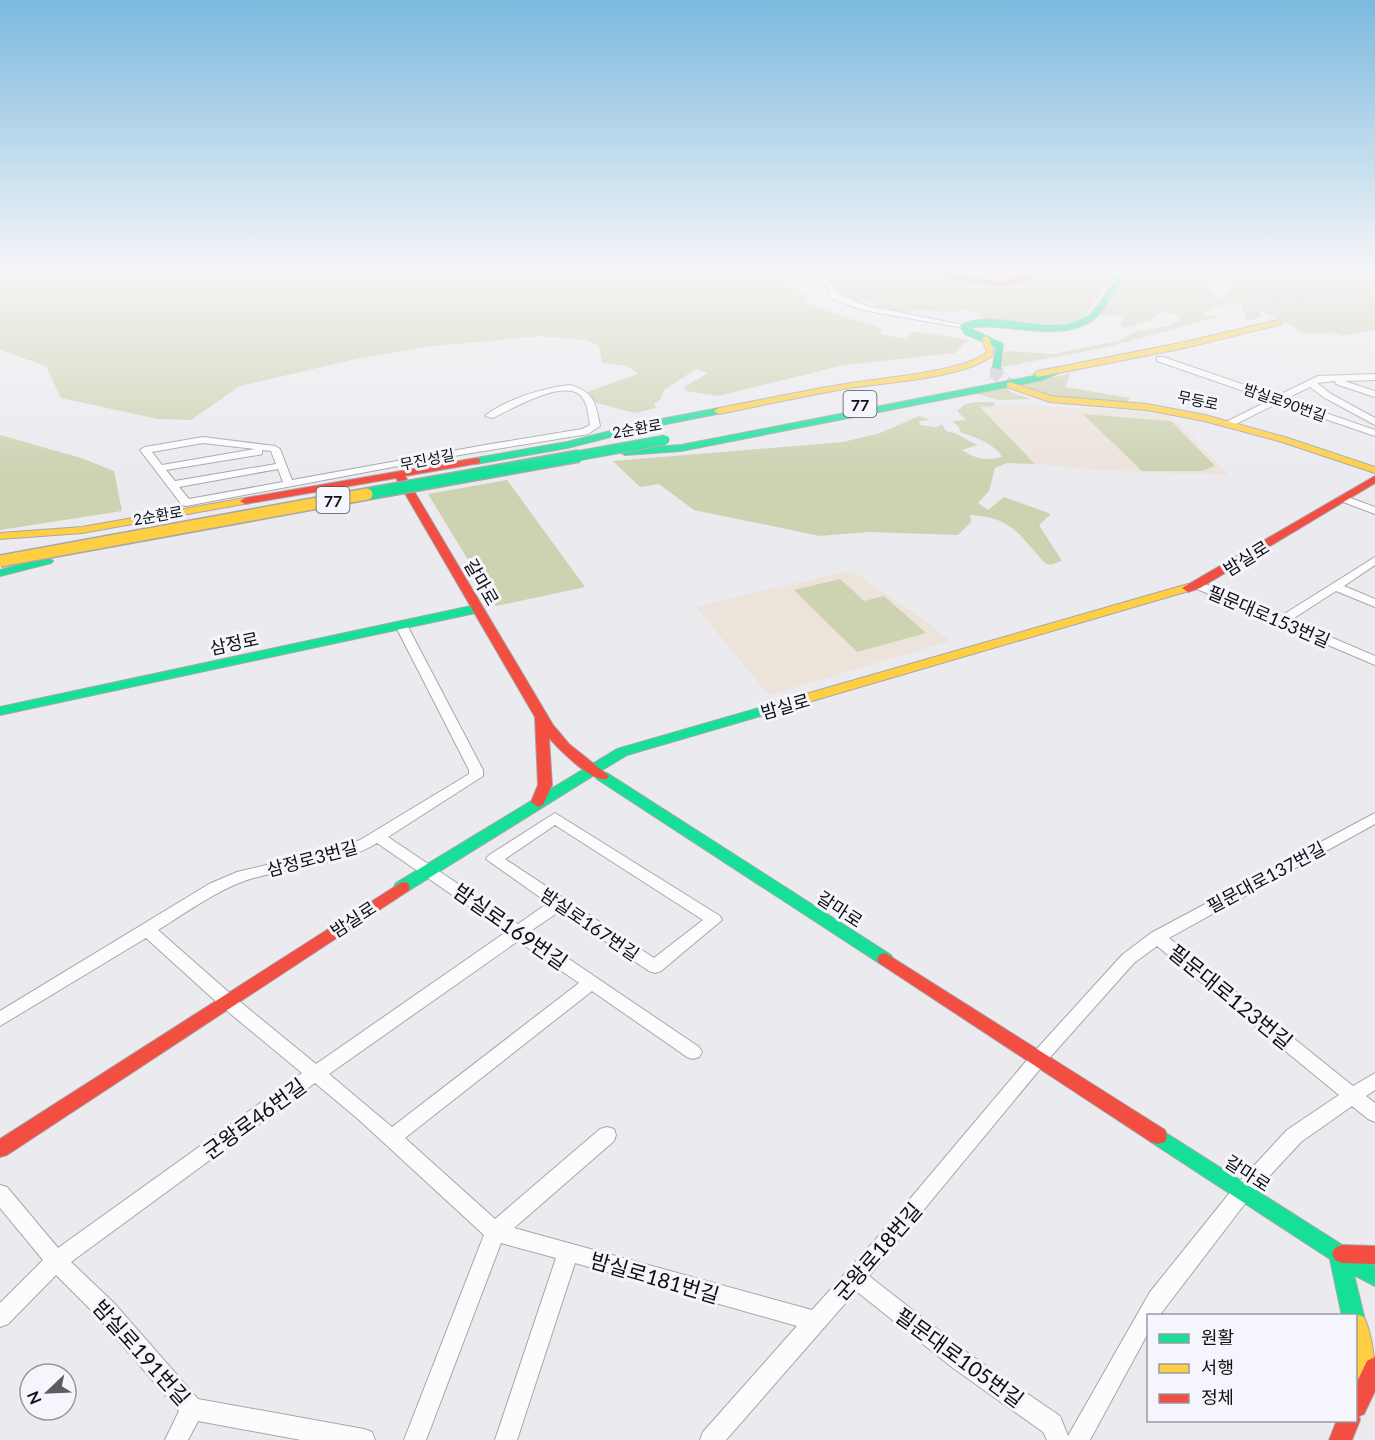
<svg xmlns="http://www.w3.org/2000/svg" width="1375" height="1440" viewBox="0 0 1375 1440" font-family="Lato,'Noto Sans KR',sans-serif">
	<rect width="100%" height="100%" fill="#eaeaef"/>
	<path fill="#eae1ed" d="M962 309 980 314 986 320 971 319 958 324 907 314 916 310 956 312Z"/>
	<g fill="#ece3db">
		<path d="M979 406H1043L1134 410 1170 416 1194 438 1228 475 1098 470 1035 464Z"/>
		<path d="M851 570 924 620 950 641 769 695 696 607Z"/>
	</g>
	<g fill="#cdd2b1">
		<path d="M0 272H806L786 281C795 285 800 292 808 298L803 302C830 313 856 320 883 329L880 334 906 339 914 331 969 340 955 353 844 365 718 396 686 391 684 387 708 373 696 369 664 390 660 400 654 404 656 408 635 413 593 402 587 392 638 374 627 366 602 363 599 346 586 340 540 336 426 347 356 359 240 386 191 420 158 419 61 398 46 366 0 350Z"/>
		<path d="M810 272H903L1001 287 1012 285 1041 272H1119L1092 304 1085 319 1058 324 986 320C978 312 967 307 956 312L916 310 907 314 875 310 879 304C839 298 841 299 810 272Z"/>
		<path d="M927 272H1029L995 282Z"/>
		<path d="M1135 272H1179L1182 277 1204 279 1219 298 1230 291 1228 281 1235 279 1236 272H1375V330L1342 336 1331 332 1312 334 1298 331 1295 327C1265 314 1232 291 1203 315L1221 316 1108 347 1002 367 1003 354 1008 351 1053 354 1119 341 1134 332 1167 326 1175 323 1180 316 1162 311 1152 320 1125 328 1119 325 1124 315 1098 316 1111 293Z"/>
		<path d="M1070 374 1065 387 1130 398 1127 402 1046 396 1014 384Z"/>
		<path d="M1002 386 1013 393 1032 399 999 400 970 392Z"/>
		<path d="M976 402H993L995 406 980 407 1035 464 1007 463 995 468 989 491 978 503 988 510 1004 497 1051 514 1039 525 1062 561 1050 565 1045 563C1018 534 1012 517 970 515L971 522 958 535 869 532 820 536 694 510 659 484 640 487 613 461 843 442 880 433 919 416 930 420 919 421 920 425 936 427 942 424 946 431 955 433 977 445 962 450C976 459 986 461 1002 457 995 443 974 437 960 432L959 427 952 421 966 420 957 411 965 404Z"/>
		<path d="M1083 414 1171 421 1215 466 1202 471H1142Z"/>
		<path d="M0 435 81 458 114 471 122 511 0 530Z"/>
		<path d="M507 480 585 587 496 606 428 494Z"/>
		<path d="M840 579 864 601 884 596 926 633 857 652 794 590Z"/>
	</g>
	<g fill="none" stroke-linecap="round" stroke-linejoin="round">
		<path stroke="#c9c9ce" stroke-width="13" stroke-dasharray="13 6" stroke-linecap="butt" d="M997 367 996 374 1010 385"/>
		<path stroke="#c9c9ce" stroke-width="16" stroke-dasharray="16 8" stroke-linecap="butt" d="M1244 313 1375 281"/>
		<defs>
			<g id="street">
				<path d="M805 272H815L830 281 839 295 867 306 968 326 964 328 862 310 833 299 824 285Z"/>
				<path d="M1157 357H1163L1277 396 1318 376 1375 374V380L1344 381 1375 391V397L1336 384 1335 381 1317 383 1331 394 1375 418V425L1325 398 1310 387 1285 399 1375 430V436L1278 403 1232 426H1226V422L1270 400 1157 361Z"/>
				<path d="M570 385C594 392 596 403 600 426L588 434 435 459 186 506 182 505 140 450 145 447 203 437 275 446 280 449 292 480 485 445 582 429 590 425C588 415 588 401 579 394 559 381 512 409 493 418L485 416C504 400 546 387 570 385ZM203 443 255 449 162 465 152 452ZM262 450 271 451 276 464 175 481 166 470 258 455 262 454ZM278 469 283 482 189 499 179 487Z"/>
				<path d="M1342 495 1375 507V514L1338 500 1337 498Z"/>
				<path d="M1375 557V565L1344 586 1375 599V607L1336 591 1291 620 1375 656V665L1190 586 1196 582 1215 587 1281 616Z"/>
				<path d="M401 621 407 625 483 770V776L388 837 518 924 548 903 486 859 489 855 555 813 720 916 722 920 661 971 655 973 649 971 560 911 529 932 699 1047 702 1052 699 1057 693 1059 687 1057 592 991 405 1138 495 1219 600 1129 607 1127 614 1129 616 1135 614 1141 514 1228 812 1310 877 1238 1033 1053 1122 955 1151 933 1375 813V824L1169 938 1353 1086 1375 1073V1090L1366 1096 1375 1103V1122L1368 1119 1352 1106 1301 1142 1250 1197 1159 1316H1148V1333L1090 1440H1047L1043 1432 953 1368 856 1291 726 1440H700L703 1432 797 1326 575 1263 517 1440H495L556 1258 501 1243 426 1440H404L484 1235 358 1119 315 1083 71 1262 114 1303 198 1399 364 1429 372 1432 375 1440H301L198 1421 188 1440H165L179 1411 98 1317 56 1275 8 1324 0 1327V1303L43 1260 0 1208V1185L7 1187 58 1248 302 1073 221 1006 146 938 0 1026V1011L209 884 237 872 338 848 360 840 469 774V770L395 625ZM555 825 703 920 654 958 505 859ZM377 843 506 932 316 1064 233 996 158 930C186 913 215 891 247 880 288 867 341 866 377 843ZM518 941 579 983 392 1127 329 1074ZM1157 946 1339 1095 1287 1130 1236 1185 1150 1292 1068 1436 1060 1416 969 1354 869 1276 1045 1063 1134 963Z"/>
			</g>
			<g id="fast">
				<path d="M1122 272H1131C1125 278 1120 283 1115 289 1108 299 1104 312 1093 320 1058 344 1008 321 969 328L1003 344 1000 369 993 367 996 347 965 334 960 326C991 306 1052 341 1088 316 1100 308 1110 284 1122 272Z"/>
				<path d="M1055 368 1058 369V373L1042 380 681 451 625 455 620 452 625 449 681 445 1039 375Z"/>
				<path d="M719 408 722 409V413L646 428 567 448 476 464 471 461 476 458 567 442 646 422Z"/>
				<path d="M47 558 53 561 51 563 0 576V570Z"/>
				<path d="M476 605 480 606 482 609 480 612 0 715V707Z"/>
				<path d="M783 701 788 702 790 705 788 708 627 755 599 772 607 773 891 955 893 959 891 963 885 965 879 963 597 779 596 774 408 891H396L394 887 396 883 617 749Z"/>
				<path d="M1158 1128 1375 1266V1286L1354 1275 1364 1316 1361 1323 1356 1325V1316H1342L1330 1259 1151 1142 1149 1136 1151 1130Z"/>
			</g>
			<g id="slow">
				<path d="M1278 320 1282 322 1281 324 1180 349 1038 377 1034 374 1038 371 1180 343Z"/>
				<path d="M986 336 990 339 994 354C971 377 884 383 849 388 806 396 762 405 719 414L714 411 719 408C761 400 803 391 845 384 877 378 966 372 987 352L982 339Z"/>
				<path d="M1010 382 1051 396 1147 404 1205 415 1288 438 1375 467V473L1282 442 1204 421 1147 410 1050 402 1007 387V383Z"/>
				<path d="M245 498 249 499V503L82 533 0 539V533L82 527Z"/>
				<path d="M1188 584 1194 588 1192 590 788 708 783 709 776 705 778 702Z"/>
				<path d="M1356 1314 1364 1317C1374 1340 1375 1364 1375 1388L1369 1391 1361 1388 1356 1369V1316H1352Z"/>
			</g>
			<g id="jam">
				<path d="M909 272H931L1002 282 1019 277 1028 272H1038L1025 281 1002 286Z"/>
				<path d="M476 458 480 459V463L405 476 553 725 569 744 609 776 607 779C592 783 559 749 549 738L552 785 543 805 538 807 531 802 538 785 535 717 396 478 245 504 240 501 245 498Z"/>
				<path d="M1375 476V483L1200 588 1188 592 1182 588Z"/>
				<path d="M402 882 408 883 410 887 408 891 7 1155 0 1157V1139Z"/>
				<path d="M885 953 1165 1130 1167 1136 1165 1142 1158 1144 1151 1142 879 963 877 959 879 955Z"/>
				<path d="M1342 1245 1375 1246V1264L1342 1263 1335 1260 1332 1254 1335 1248Z"/>
				<path d="M1375 1357V1391L1364 1414 1359 1416 1360 1420 1352 1440H1329L1337 1420H1356V1384L1367 1361Z"/>
			</g>
		</defs>
		<use href="#street" stroke="#a7a7ab" stroke-width="2"/>
		<use href="#fast" stroke="#a7a7ab" stroke-width="2"/>
		<use href="#slow" stroke="#a7a7ab" stroke-width="2"/>
		<use href="#jam" stroke="#a7a7ab" stroke-width="2"/>
		<use href="#street" fill="#fcfcfd" fill-rule="evenodd"/>
		<use href="#fast" fill="#16e098" fill-rule="evenodd"/>
		<use href="#slow" fill="#ffcf43" fill-rule="evenodd"/>
		<use href="#jam" fill="#f24e42" fill-rule="evenodd"/>
		<defs>
			<path id="fast-bridge-far1" d="M571 457 665 440"/>
			<path id="fast-bridge" d="M367 494 579 456"/>
			<path id="slow-bridge" d="M0 561 367 494"/>
		</defs>
		<use href="#fast-bridge-far1" stroke="#a7a7ab" stroke-width="11" stroke-linecap="butt"/>
		<use href="#fast-bridge" stroke="#a7a7ab" stroke-width="14" stroke-linecap="butt"/>
		<use href="#slow-bridge" stroke="#a7a7ab" stroke-width="14" stroke-linecap="butt"/>
		<use href="#fast-bridge-far1" stroke="#16e098" stroke-width="9"/>
		<use href="#fast-bridge" stroke="#16e098" stroke-width="11"/>
		<use href="#slow-bridge" stroke="#ffcf43" stroke-width="11"/>
	</g>
	<linearGradient id="sky" x2="0" y2="1"><stop stop-color="#7bb9de"/><stop offset="0.57" stop-color="#f6f6f8"/><stop offset="1" stop-color="#f6f6f8" stop-opacity="0"/></linearGradient>
	<rect width="1375" height="474" fill="url(#sky)"/>
	<g text-anchor="middle" dominant-baseline="central" stroke-width="6" stroke-linejoin="round" paint-order="stroke">
		<g font-size="15" fill="#0f0f12" stroke="#f5f6fd">
			<text transform="translate(1198 400) rotate(12)">무등로</text>
			<text transform="translate(1285 402) rotate(19)">밤실로90번길</text>
			<text transform="translate(637 428) rotate(-10)">2순환로</text>
			<text transform="translate(427 459) rotate(-11)">무진성길</text>
			<text transform="translate(158 515) rotate(-10)">2순환로</text>
		</g>
		<g fill="#f5f6fd" stroke="#545458" stroke-width="1.5">
			<rect x="843.5" y="391" width="33" height="26" rx="4.5"/>
			<rect x="316.5" y="487" width="33" height="26" rx="4.5"/>
		</g>
		<g font-size="16" font-weight="bold" fill="#0f0f12">
			<text x="860" y="404">77</text>
			<text x="333" y="500">77</text>
		</g>
		<g font-size="18" fill="#0f0f12" stroke="#f5f6fd">
			<text transform="translate(1246 558) rotate(-32)">밤실로</text>
			<text transform="translate(482 582) rotate(60)">갈마로</text>
			<text transform="translate(1269 616) rotate(23)">필문대로153번길</text>
			<text transform="translate(234 643) rotate(-12)">삼정로</text>
			<text transform="translate(785 706) rotate(-16)">밤실로</text>
			<text transform="translate(312 858) rotate(-15)">삼정로3번길</text>
			<text transform="translate(1266 877) rotate(-28)">필문대로137번길</text>
			<text transform="translate(840 909) rotate(33)">갈마로</text>
			<text transform="translate(353 919) rotate(-33)">밤실로</text>
			<text transform="translate(590 924) rotate(34)">밤실로167번길</text>
			<text transform="translate(1248 1173) rotate(33)">갈마로</text>
		</g>
		<g font-size="21" fill="#0f0f12" stroke="#f5f6fd">
			<text transform="translate(511 926) rotate(35)">밤실로169번길</text>
			<text transform="translate(1231 996) rotate(39)">필문대로123번길</text>
			<text transform="translate(254 1118) rotate(-36)">군왕로46번길</text>
			<text transform="translate(877 1251) rotate(-49)">군왕로18번길</text>
			<text transform="translate(655 1277) rotate(16)">밤실로181번길</text>
			<text transform="translate(142 1352) rotate(48)">밤실로191번길</text>
			<text transform="translate(960 1357) rotate(36)">필문대로105번길</text>
		</g>
	</g>
	<rect x="1147" y="1314" width="210" height="108" fill="#f5f6fd" stroke="#999a9f" stroke-width="1.5"/>
	<rect x="1159" y="1334" width="30" height="9" fill="#16e098" stroke="#999a9f" stroke-width="1.5"/>
	<text x="1201" y="1344" font-size="18" fill="#0f0f12">원활</text>
	<rect x="1159" y="1364" width="30" height="9" fill="#ffcf43" stroke="#999a9f" stroke-width="1.5"/>
	<text x="1201" y="1374" font-size="18" fill="#0f0f12">서행</text>
	<rect x="1159" y="1394" width="30" height="9" fill="#f24e42" stroke="#999a9f" stroke-width="1.5"/>
	<text x="1201" y="1404" font-size="18" fill="#0f0f12">정체</text>
	<g transform="translate(48 1392) rotate(247)"><circle r="28" fill="#f5f6fd" stroke="#999a9f" stroke-width="1.5"/>
	<path d="M0-4.5L10 22L0 15L-10 22Z" fill="#5c5c5f"/>
	<text y="-9" font-size="16" font-weight="bold" text-anchor="middle" fill="#0f0f12">N</text>
	</g>
</svg>
